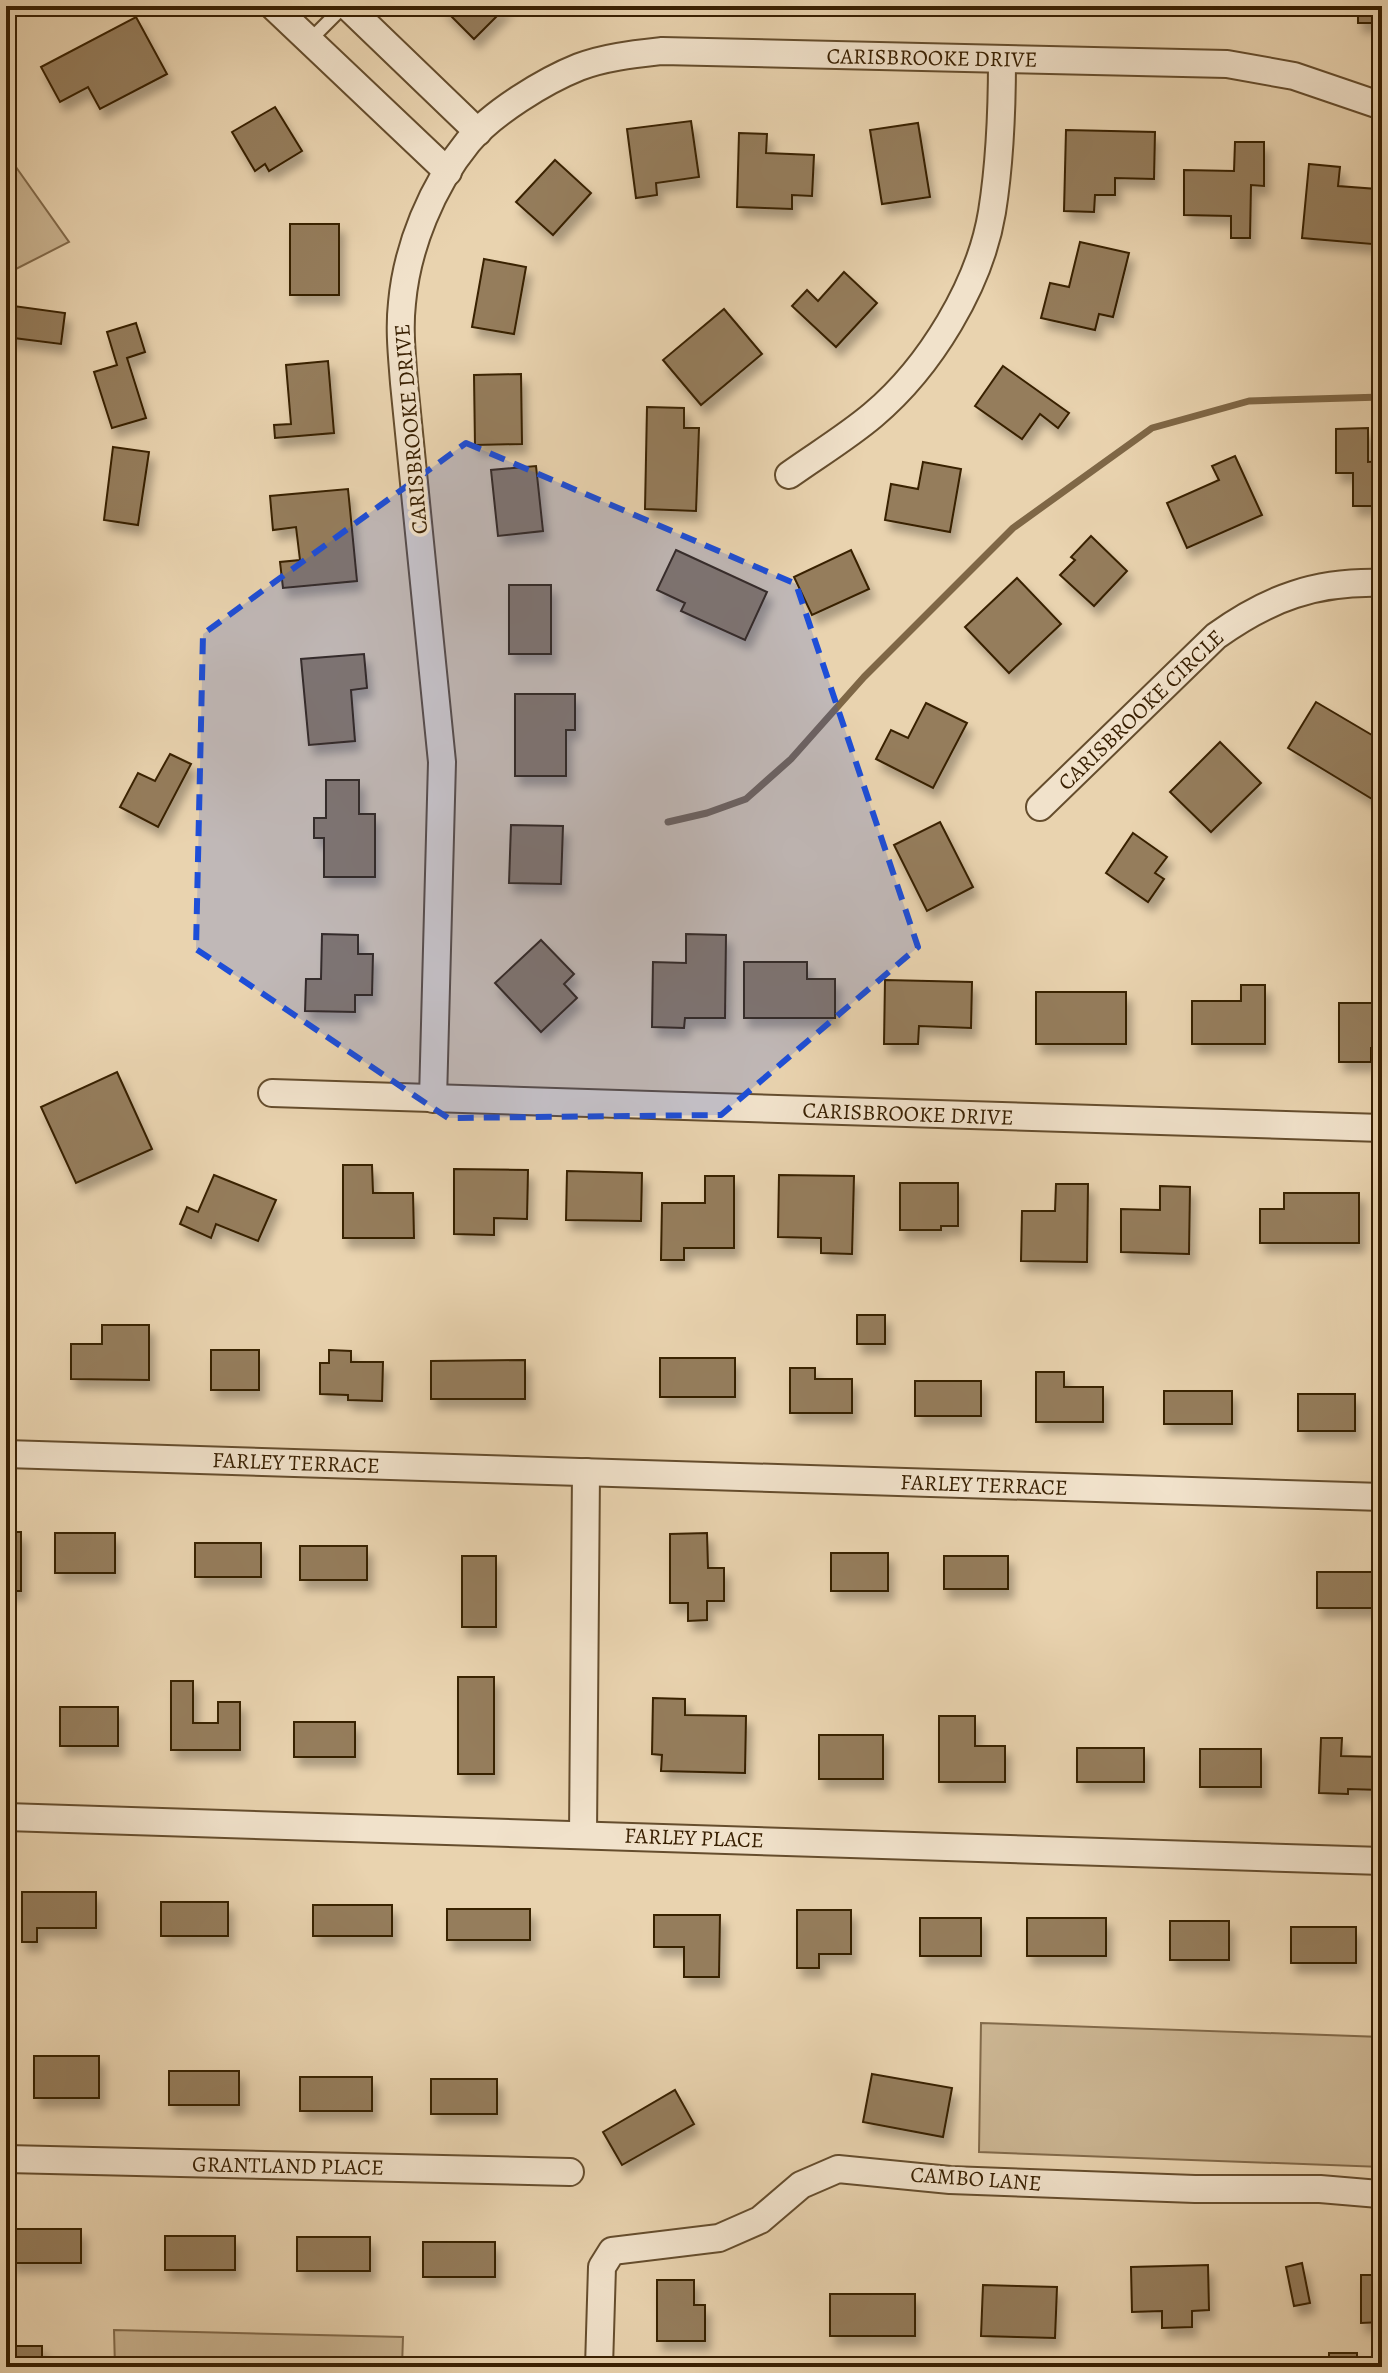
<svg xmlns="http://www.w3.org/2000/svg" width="1388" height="2373" viewBox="0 0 1388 2373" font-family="Alegreya,serif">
	<defs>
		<filter id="shadow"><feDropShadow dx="5" dy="9" stdDeviation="4" flood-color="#0004"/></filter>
	</defs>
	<rect width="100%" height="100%" fill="#e9d3af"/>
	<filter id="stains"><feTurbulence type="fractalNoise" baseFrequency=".0025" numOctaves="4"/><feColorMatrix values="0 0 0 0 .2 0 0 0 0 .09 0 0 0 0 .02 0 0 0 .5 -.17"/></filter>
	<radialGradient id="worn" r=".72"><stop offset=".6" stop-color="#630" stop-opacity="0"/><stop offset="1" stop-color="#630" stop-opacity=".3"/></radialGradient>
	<g fill="#cbb592" stroke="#826a4a" stroke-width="2">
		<path d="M6 153 69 242 6 274Z"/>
		<path d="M981 2023 1382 2037V2167L979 2152Z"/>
		<path d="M114 2330 403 2337 402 2367H115Z"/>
	</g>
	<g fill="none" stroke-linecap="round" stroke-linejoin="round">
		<path stroke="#7f6746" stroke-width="7" d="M668 822 707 813 746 799 791 759 864 677 1013 528 1152 428 1249 401 1382 397"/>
	</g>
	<g fill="#957d5c" stroke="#392002" stroke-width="2" filter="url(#shadow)">
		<path d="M441 6H507L474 39Z"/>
		<rect x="1358" y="6" width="24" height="17"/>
		<path d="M136 17 167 74 100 109 88 87 60 102 41 67Z"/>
		<path d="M275 107 302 151 269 171 265 164 255 171 232 132Z"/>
		<path d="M691 121 699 177 656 183 657 195 636 198 627 129Z"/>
		<path d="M918 123 930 197 882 204 870 130Z"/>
		<path d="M1066 130 1155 132 1154 179 1115 178V195H1095L1094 212 1064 211Z"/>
		<path d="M739 133 767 134 766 153 814 155 812 196 792 195V209L737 207Z"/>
		<path d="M1235 142H1264V186L1251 185 1250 238H1231V216L1184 215V170L1234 171Z"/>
		<path d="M555 160 591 193 553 235 516 202Z"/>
		<path d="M1309 164 1340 167 1338 186 1377 189 1372 244 1302 238Z"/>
		<rect x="290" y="224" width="49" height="71"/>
		<path d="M1080 242 1129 253 1113 317 1099 314 1095 330 1041 318 1050 283 1069 287Z"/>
		<path d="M484 259 526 267 514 334 472 327Z"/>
		<path d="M844 272 877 303 836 347 792 306 807 290 818 301Z"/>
		<path d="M6 305 65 313 61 344 6 337Z"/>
		<path d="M724 309 762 354 701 405 663 360Z"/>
		<path d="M136 323 145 352 127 358 146 418 112 428 94 372 117 365 107 332Z"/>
		<path d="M328 361 334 433 275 438 274 425 291 424 286 365Z"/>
		<path d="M1003 366 1069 413 1058 428 1040 414 1022 439 975 406Z"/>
		<path d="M521 374 522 444 475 445 474 375Z"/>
		<path d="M647 407 684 408V428H699L696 511 645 509Z"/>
		<path d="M1368 428V462L1382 461V506H1353V473H1336V429Z"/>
		<path d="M113 447 149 452 138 525 104 520Z"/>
		<path d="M1235 456 1262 515 1187 548 1167 503 1219 480 1212 466Z"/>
		<path d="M923 462 961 469 950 532 885 520 891 484 918 489Z"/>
		<path d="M536 466 543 531 498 536 491 470Z"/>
		<path d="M348 489 357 581 283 588 280 562 300 560 296 527 273 530 270 496Z"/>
		<path d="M1091 536 1127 571 1094 606 1060 575 1075 560 1071 557Z"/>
		<path d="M676 550 767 592 745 640 681 611 685 603 657 590Z"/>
		<path d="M851 550 869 589 812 615 794 577Z"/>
		<path d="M1017 578 1061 624 1009 673 965 627Z"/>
		<rect x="509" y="585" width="42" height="69"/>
		<path d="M364 654 367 688 351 690 355 741 309 745 301 659Z"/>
		<path d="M515 694H575V730H566V776H515Z"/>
		<path d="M1316 702 1382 741V805L1288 748Z"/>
		<path d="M926 703 967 723 933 788 876 759 891 730 908 738Z"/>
		<path d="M1220 742 1261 783 1211 832 1170 792Z"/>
		<path d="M170 754 191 764 158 827 120 807 138 773 155 781Z"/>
		<path d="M326 780H359V814H375V877H324V838H314V818H326Z"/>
		<path d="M940 822 973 887 927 911 894 845Z"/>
		<path d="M511 825 563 826 561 884 509 883Z"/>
		<path d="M1133 833 1167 857 1155 873 1164 879 1148 902 1106 873Z"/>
		<path d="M322 934 358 935V954H373L372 995H355V1012L305 1011 306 979H321Z"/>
		<path d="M686 934 726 935 725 1018H685L684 1028 652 1027 653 962 686 963Z"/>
		<path d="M541 940 574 974 564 984 577 998 541 1032 495 983Z"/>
		<path d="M744 962H807V979H835V1018H744Z"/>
		<path d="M885 980 972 982 971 1028 919 1026 918 1044H884Z"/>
		<path d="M1241 985H1265V1044H1192V1001H1241Z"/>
		<rect x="1036" y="992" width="90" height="52"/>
		<path d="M1339 1003H1382V1048H1371V1062H1339Z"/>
		<path d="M117 1072 152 1149 76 1183 41 1107Z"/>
		<path d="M343 1165H372L373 1193H413L414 1238H343Z"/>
		<path d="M454 1169 528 1170 527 1219 494 1218V1235L454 1234Z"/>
		<path d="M567 1171 642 1173 641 1221 566 1220Z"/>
		<path d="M214 1175 276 1200 258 1241 216 1224 211 1238 180 1224 187 1207 198 1212Z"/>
		<path d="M779 1175 854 1176 852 1254 821 1253V1238L778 1237Z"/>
		<path d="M705 1176H734V1248H684V1260H661L662 1203H705Z"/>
		<path d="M900 1183H958V1226H941V1230H900Z"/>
		<path d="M1056 1184H1088L1087 1262 1021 1261 1022 1211H1055Z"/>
		<path d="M1160 1186 1190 1187 1189 1254 1121 1252V1209L1160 1210Z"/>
		<path d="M1284 1193H1359V1243H1260V1209H1284Z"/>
		<rect x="857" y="1315" width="28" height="29"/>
		<path d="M102 1325H149V1380L71 1379V1344H102Z"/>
		<rect x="211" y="1350" width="48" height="40"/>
		<path d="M329 1350 351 1351V1362H383L382 1401 348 1400V1395L320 1394V1363H329Z"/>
		<rect x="660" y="1358" width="75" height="39"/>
		<path d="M525 1360V1399H431V1361Z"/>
		<path d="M790 1368H815V1379H852V1413H790Z"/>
		<path d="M1036 1372H1064V1387H1103V1422H1036Z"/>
		<rect x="915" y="1381" width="66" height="35"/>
		<rect x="1164" y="1391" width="68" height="33"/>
		<rect x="1298" y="1394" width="57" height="37"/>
		<rect x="6" y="1532" width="15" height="59"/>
		<rect x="55" y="1533" width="60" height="40"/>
		<path d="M707 1533 708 1568H724V1601H707V1620L688 1621V1603H670V1534Z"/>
		<rect x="195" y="1543" width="66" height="34"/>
		<rect x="300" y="1546" width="67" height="34"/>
		<rect x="831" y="1553" width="57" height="38"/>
		<rect x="462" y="1556" width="34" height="71"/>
		<rect x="944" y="1556" width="64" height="33"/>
		<rect x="1317" y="1572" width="65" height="36"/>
		<rect x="458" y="1677" width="36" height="97"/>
		<path d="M171 1681H193V1723H218V1702H240V1750H171Z"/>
		<path d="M653 1698 685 1699V1715L746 1716 745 1773 661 1771 662 1755 652 1754Z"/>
		<rect x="60" y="1707" width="58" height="39"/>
		<path d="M939 1716H975V1746H1005V1782H939Z"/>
		<rect x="294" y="1722" width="61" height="35"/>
		<rect x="819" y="1735" width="64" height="44"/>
		<path d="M1321 1738H1342L1341 1756 1382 1757 1381 1790 1348 1789V1794L1319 1793Z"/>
		<rect x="1077" y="1748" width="67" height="34"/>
		<rect x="1200" y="1749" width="61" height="38"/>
		<path d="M22 1892H96V1928H37V1942H22Z"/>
		<rect x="161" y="1902" width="67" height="34"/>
		<rect x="313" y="1905" width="79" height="31"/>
		<rect x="447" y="1909" width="83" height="31"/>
		<path d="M797 1910H851V1954H819V1968H797Z"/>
		<path d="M654 1915H720L719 1977H684V1947H654Z"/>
		<rect x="920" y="1918" width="61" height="38"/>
		<rect x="1027" y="1918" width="79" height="38"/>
		<rect x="1170" y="1921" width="59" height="39"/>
		<rect x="1291" y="1927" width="65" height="36"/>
		<rect x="34" y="2056" width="65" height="42"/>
		<rect x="169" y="2071" width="70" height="34"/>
		<path d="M872 2074 952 2088 943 2137 863 2122Z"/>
		<rect x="300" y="2077" width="72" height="34"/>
		<rect x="431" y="2079" width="66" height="35"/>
		<path d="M675 2090 694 2124 622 2165 603 2132Z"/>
		<rect x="10" y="2229" width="71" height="34"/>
		<rect x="165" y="2236" width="70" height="34"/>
		<rect x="297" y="2237" width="73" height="34"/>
		<rect x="423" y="2242" width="72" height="35"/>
		<path d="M1302 2263 1310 2303 1294 2306 1286 2267Z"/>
		<path d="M1208 2265 1209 2310 1192 2311V2327L1162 2328V2311L1132 2312 1131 2267Z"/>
		<path d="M1361 2275H1382V2322L1361 2323Z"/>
		<path d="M657 2280H694V2305H705V2341H657Z"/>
		<path d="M983 2285 1057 2287 1055 2338 981 2336Z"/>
		<rect x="830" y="2294" width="85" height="42"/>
		<rect x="6" y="2346" width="36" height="21"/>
		<rect x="1329" y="2353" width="28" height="14"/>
		<rect x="457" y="2357" width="54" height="10"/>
	</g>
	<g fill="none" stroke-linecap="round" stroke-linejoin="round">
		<defs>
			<path id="service" d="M310 40 344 6"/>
			<g id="minor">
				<path d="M273 6 448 172"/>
				<path d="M347 6 478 132"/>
				<path d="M789 475C817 455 847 437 873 415 930 367 980 285 992 212 1000 162 1002 110 1002 60"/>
				<path d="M1040 807 1216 636C1269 598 1316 581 1382 583"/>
				<path d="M272 1093 1382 1128"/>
				<path d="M433 1099 442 762 404 383C402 356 399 330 402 303 407 247 432 186 468 142 492 113 544 81 579 67 605 57 635 54 662 51L1227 64 1294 76 1382 106"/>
				<path d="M6 1454 1382 1497"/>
				<path d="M6 1817 1382 1861"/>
				<path d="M583 1835 586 1472"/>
				<path d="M6 2159 570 2172"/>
				<path d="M599 2367 602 2267 612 2251 719 2238 760 2220 801 2185 838 2169 950 2180 1195 2189H1320L1379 2194"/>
			</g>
		</defs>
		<use href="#service" stroke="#654d2d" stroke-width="16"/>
		<use href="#minor" stroke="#654d2d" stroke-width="30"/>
		<use href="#service" stroke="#f1e2cb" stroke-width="12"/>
		<use href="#minor" stroke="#f1e2cb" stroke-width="26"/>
	</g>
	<path fill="#1d4ed8" fill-opacity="0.2" stroke="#1d4ed8" stroke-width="6" stroke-dasharray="16 10" stroke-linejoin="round" d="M466 443 796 584 918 947 721 1115 448 1118 196 949 203 634Z"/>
	<g text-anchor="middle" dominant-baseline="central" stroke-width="7" stroke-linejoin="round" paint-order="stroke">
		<g font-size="22" fill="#392002" stroke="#f1e2cb">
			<text transform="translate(932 58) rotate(1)">CARISBROOKE DRIVE</text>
			<text transform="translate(411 429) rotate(-95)">CARISBROOKE DRIVE</text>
			<text transform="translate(1141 710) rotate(-44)">CARISBROOKE CIRCLE</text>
			<text transform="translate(908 1114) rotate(2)">CARISBROOKE DRIVE</text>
			<text transform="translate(296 1463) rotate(2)">FARLEY TERRACE</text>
			<text transform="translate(984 1485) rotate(2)">FARLEY TERRACE</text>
			<text transform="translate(694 1838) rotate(2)">FARLEY PLACE</text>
			<text transform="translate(288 2166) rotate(1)">GRANTLAND PLACE</text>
			<text transform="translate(976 2179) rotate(4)">CAMBO LANE</text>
		</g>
	</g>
	<rect width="1388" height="2373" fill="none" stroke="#e9d3af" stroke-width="32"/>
	<rect x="8" y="8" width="1372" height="2357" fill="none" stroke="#392002" stroke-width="4"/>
	<rect x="16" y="16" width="1356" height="2341" fill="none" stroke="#392002" stroke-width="2"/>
	<rect width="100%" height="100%" filter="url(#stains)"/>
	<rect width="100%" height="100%" fill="url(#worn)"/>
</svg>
